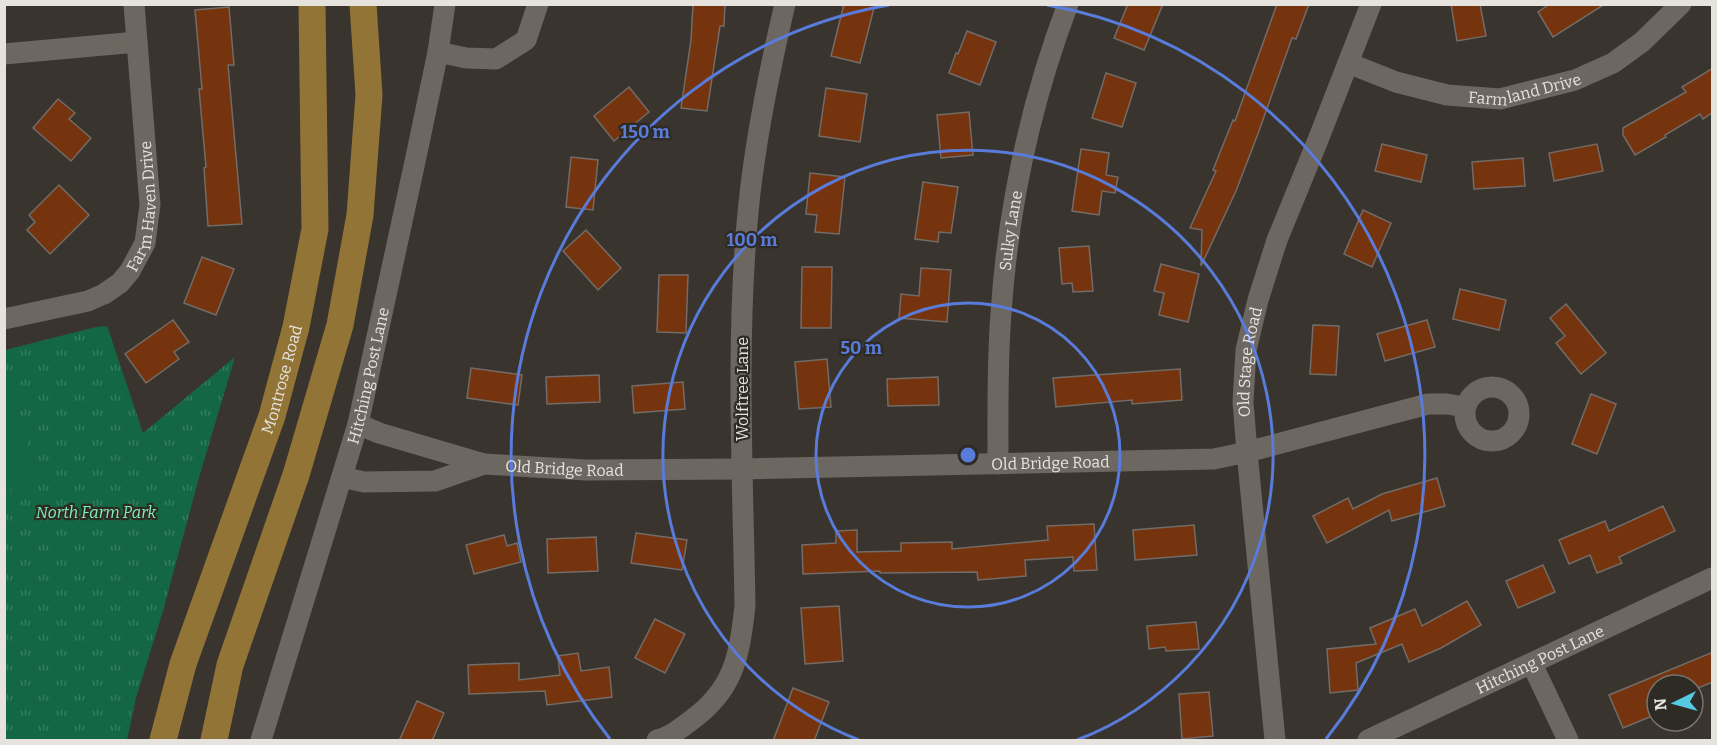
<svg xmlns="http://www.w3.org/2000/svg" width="1717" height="745" viewBox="0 0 1717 745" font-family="Bitter,serif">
	<defs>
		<pattern id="park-tufts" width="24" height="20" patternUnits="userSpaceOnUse" patternTransform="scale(1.5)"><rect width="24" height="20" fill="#146743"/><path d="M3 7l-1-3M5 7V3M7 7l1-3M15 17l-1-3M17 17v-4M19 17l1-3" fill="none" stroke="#367d5e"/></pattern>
	</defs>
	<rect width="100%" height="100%" fill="#39342e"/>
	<path fill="url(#park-tufts)" d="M107 326 143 433 235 357 200 474 163 611 136 698 127 740H5V350L96 327Z"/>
	<path fill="#146743" d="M11 385 38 482 5 491V386Z"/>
	<g fill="#75340e" stroke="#736b67" stroke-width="1.5">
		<path d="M693 4H725L724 26H720L707 111 681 108 691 40Z"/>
		<path d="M844 4H875L860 63 831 56Z"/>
		<path d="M1128 4H1163L1144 50 1114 38Z"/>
		<path d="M1277 4H1309L1296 39 1292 38 1259 131 1236 191 1201 266 1202 230 1190 228 1216 171 1213 170 1233 120 1235 121Z"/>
		<path d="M1451 4H1480L1486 36 1457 41Z"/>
		<path d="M1550 4H1605L1553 37 1538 12Z"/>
		<path d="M229 7 234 65H228L242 224 208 226 204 168 206 167 199 89H202L195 10Z"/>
		<path d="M967 31 996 42 980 85 949 73 956 53 958 54Z"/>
		<path d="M1713 68V112L1703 119 1700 114 1665 135 1666 137 1635 155 1623 135V128L1686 92 1682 87Z"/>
		<path d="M1106 73 1136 83 1122 127 1092 118Z"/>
		<path d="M629 87 649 112 614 141 594 116Z"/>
		<path d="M826 88 867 94 860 142 819 136Z"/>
		<path d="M58 99 75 113 69 119 91 138 71 161 33 128Z"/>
		<path d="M969 112 973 155 941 158 937 115Z"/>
		<path d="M1382 144 1427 155 1421 182 1375 171Z"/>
		<path d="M1597 144 1603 171 1554 181 1549 153Z"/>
		<path d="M1081 149 1109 153 1106 175 1118 177 1115 193 1102 191 1099 215 1072 211Z"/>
		<path d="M571 157 598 160 593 210 566 207Z"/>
		<path d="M1523 158 1525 186 1474 189 1472 162Z"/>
		<path d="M810 173 845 177 839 234 815 232 817 215 806 214Z"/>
		<path d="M923 182 958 187 951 233 939 232 938 242 915 239Z"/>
		<path d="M59 185 89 215 50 254 27 230 35 222 29 215Z"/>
		<path d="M1363 210 1391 223 1372 267 1344 254Z"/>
		<path d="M586 230 621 268 598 290 563 251Z"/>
		<path d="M1089 246 1093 291 1073 292 1072 283 1062 284 1059 248Z"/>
		<path d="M202 257 234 269 216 315 184 303Z"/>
		<path d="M1161 264 1199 274 1188 322 1159 315 1164 293 1154 291Z"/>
		<path d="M802 267H832L831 328H801Z"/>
		<path d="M921 268 951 270 947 322 899 318 901 294 919 296Z"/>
		<path d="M659 275H688L686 333 657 332Z"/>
		<path d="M1460 289 1506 300 1499 330 1453 319Z"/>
		<path d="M1566 304 1606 353 1581 374 1556 343 1565 336 1550 318Z"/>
		<path d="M173 320 189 342 174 352 179 359 146 383 125 354Z"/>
		<path d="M1427 320 1435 347 1385 361 1377 334Z"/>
		<path d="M1313 325 1339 326 1336 375 1310 374Z"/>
		<path d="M827 359 831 407 799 409 795 362Z"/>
		<path d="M471 368 522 375 518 405 467 398Z"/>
		<path d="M1180 369 1182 400 1132 404V400L1056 407 1053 378Z"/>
		<path d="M599 375 600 402 547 404 546 377Z"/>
		<path d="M938 377 939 405 888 406 887 379Z"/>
		<path d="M683 382 685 409 634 413 632 386Z"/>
		<path d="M1591 394 1616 404 1597 454 1572 444Z"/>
		<path d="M1437 478 1445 506 1392 521 1389 510 1327 543 1313 516 1348 498 1353 509 1382 494Z"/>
		<path d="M1663 506 1675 531 1619 557 1622 563 1597 573 1590 555 1569 564 1559 540 1605 521 1609 531Z"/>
		<path d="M1094 524 1097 570 1074 571 1073 557 1025 560 1026 576 978 580 977 572 880 573V571L803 574 802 545 836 543V531L857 530V552L901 551V543L952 542V549L1048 540 1047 526Z"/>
		<path d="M1194 525 1197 555 1135 560 1133 530Z"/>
		<path d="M636 533 687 540 682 570 631 563Z"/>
		<path d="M504 535 507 546 517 543 521 562 474 574 466 545Z"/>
		<path d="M596 537 598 571 548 573 547 539Z"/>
		<path d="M1543 565 1555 592 1518 608 1506 581Z"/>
		<path d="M1467 601 1481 625 1441 648 1409 662 1402 644 1356 663 1358 690 1330 693 1327 649 1376 644 1370 628 1415 609 1422 626Z"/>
		<path d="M839 606 843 661 805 664 801 608Z"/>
		<path d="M655 619 685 634 665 673 635 658Z"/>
		<path d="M1196 622 1199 649 1166 651 1165 647 1149 649 1147 626Z"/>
		<path d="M1713 652V682L1693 690V685H1657V714L1623 728 1609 695Z"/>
		<path d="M578 653 581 671 609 667 612 697 547 705 545 691 469 694 468 665 519 663V680L560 675 558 656Z"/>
		<path d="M793 688 829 702 814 741H773Z"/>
		<path d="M1209 692 1213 736 1182 739 1179 694Z"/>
		<path d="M417 701 444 713 432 741H399Z"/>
	</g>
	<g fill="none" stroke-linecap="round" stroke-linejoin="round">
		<g stroke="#6c6760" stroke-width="21">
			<path d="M438 52 466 58 496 59 526 40 538 4"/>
			<path d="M4 54 137 42"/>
			<path id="s1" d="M1348 63 1396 82 1447 95 1500 99 1575 80 1613 63 1642 42 1681 4"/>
			<path id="s2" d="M4 319 88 301 104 294 120 283 130 271 145 243 150 205 134 4"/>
			<circle cx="1492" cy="414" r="27"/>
			<path id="s3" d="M358 424 379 433 484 464 586 470 743 469 1214 459 1247 452 1428 404H1447L1465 407"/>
			<path id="s4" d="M998 464C998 413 997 363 1001 313 1008 208 1031 102 1068 4"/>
			<path d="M342 477 364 482 435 481 484 464"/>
			<path d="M1532 664 1568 740"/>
			<path id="s5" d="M261 740 358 424 416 157 438 52 445 4"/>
			<path d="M657 740C670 737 678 730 689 722 734 690 739 658 745 606 743 479 736 351 747 224 753 150 768 76 785 4"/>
			<path id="s6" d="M1275 740 1247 452 1243 402 1246 350 1258 300 1277 240 1318 140 1371 4"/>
			<path id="s7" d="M1368 740 1712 578"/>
		</g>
		<g stroke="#927436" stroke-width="27">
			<path id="s8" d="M163 740 183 664 272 416 296 327 315 229 312 4"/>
			<path d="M214 740 230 665 296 475 340 325 360 215 369 95 363 4"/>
		</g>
	</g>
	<g fill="none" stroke="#597bda" stroke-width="3">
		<circle cx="968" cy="455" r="152"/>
		<path d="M859 740A305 305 0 1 1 1077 740"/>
		<path d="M610 739A457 457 0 0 1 889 5M1047 5A457 457 0 0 1 1326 739"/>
	</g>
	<g text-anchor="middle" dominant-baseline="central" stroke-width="4.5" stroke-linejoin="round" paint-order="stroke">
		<g font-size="16" fill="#e6e3df" stroke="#2e2a24">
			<text stroke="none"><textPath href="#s1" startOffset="183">Farmland Drive</textPath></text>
			<text stroke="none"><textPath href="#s2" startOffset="206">Farm Haven Drive</textPath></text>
			<text stroke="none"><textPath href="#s4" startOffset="234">Sulky Lane</textPath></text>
			<text stroke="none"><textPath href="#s6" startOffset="380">Old Stage Road</textPath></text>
			<text stroke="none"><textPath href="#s5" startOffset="380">Hitching Post Lane</textPath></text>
			<text stroke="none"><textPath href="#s8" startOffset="380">Montrose Road</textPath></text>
			<text transform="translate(742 389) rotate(-90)">Wolftree Lane</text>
			<text stroke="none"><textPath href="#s3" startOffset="699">Old Bridge Road</textPath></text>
			<text stroke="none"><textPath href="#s3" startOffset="213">Old Bridge Road</textPath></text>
			<text stroke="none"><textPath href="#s7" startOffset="190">Hitching Post Lane</textPath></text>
		</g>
		<g font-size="16" font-style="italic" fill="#81f0b5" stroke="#2e2a24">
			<text x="96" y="512">North Farm Park</text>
		</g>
	</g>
	<circle cx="968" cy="455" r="9" fill="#597bda" stroke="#2e2a24" stroke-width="3"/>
	<g font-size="18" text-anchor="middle" font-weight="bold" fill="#597bda" stroke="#2e2a24" stroke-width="4.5" stroke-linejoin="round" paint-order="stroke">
		<text x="645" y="138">150 m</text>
		<text x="752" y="246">100 m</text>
		<text x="861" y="354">50 m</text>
	</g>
	<rect width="1717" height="745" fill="none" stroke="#e6e3df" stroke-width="12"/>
	<g transform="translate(1675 703) rotate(265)"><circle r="28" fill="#2e2a24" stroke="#78746f" stroke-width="1.5"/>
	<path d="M0-4.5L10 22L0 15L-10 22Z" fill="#56c9e1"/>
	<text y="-9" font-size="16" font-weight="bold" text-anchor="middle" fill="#e6e3df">N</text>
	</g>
</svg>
